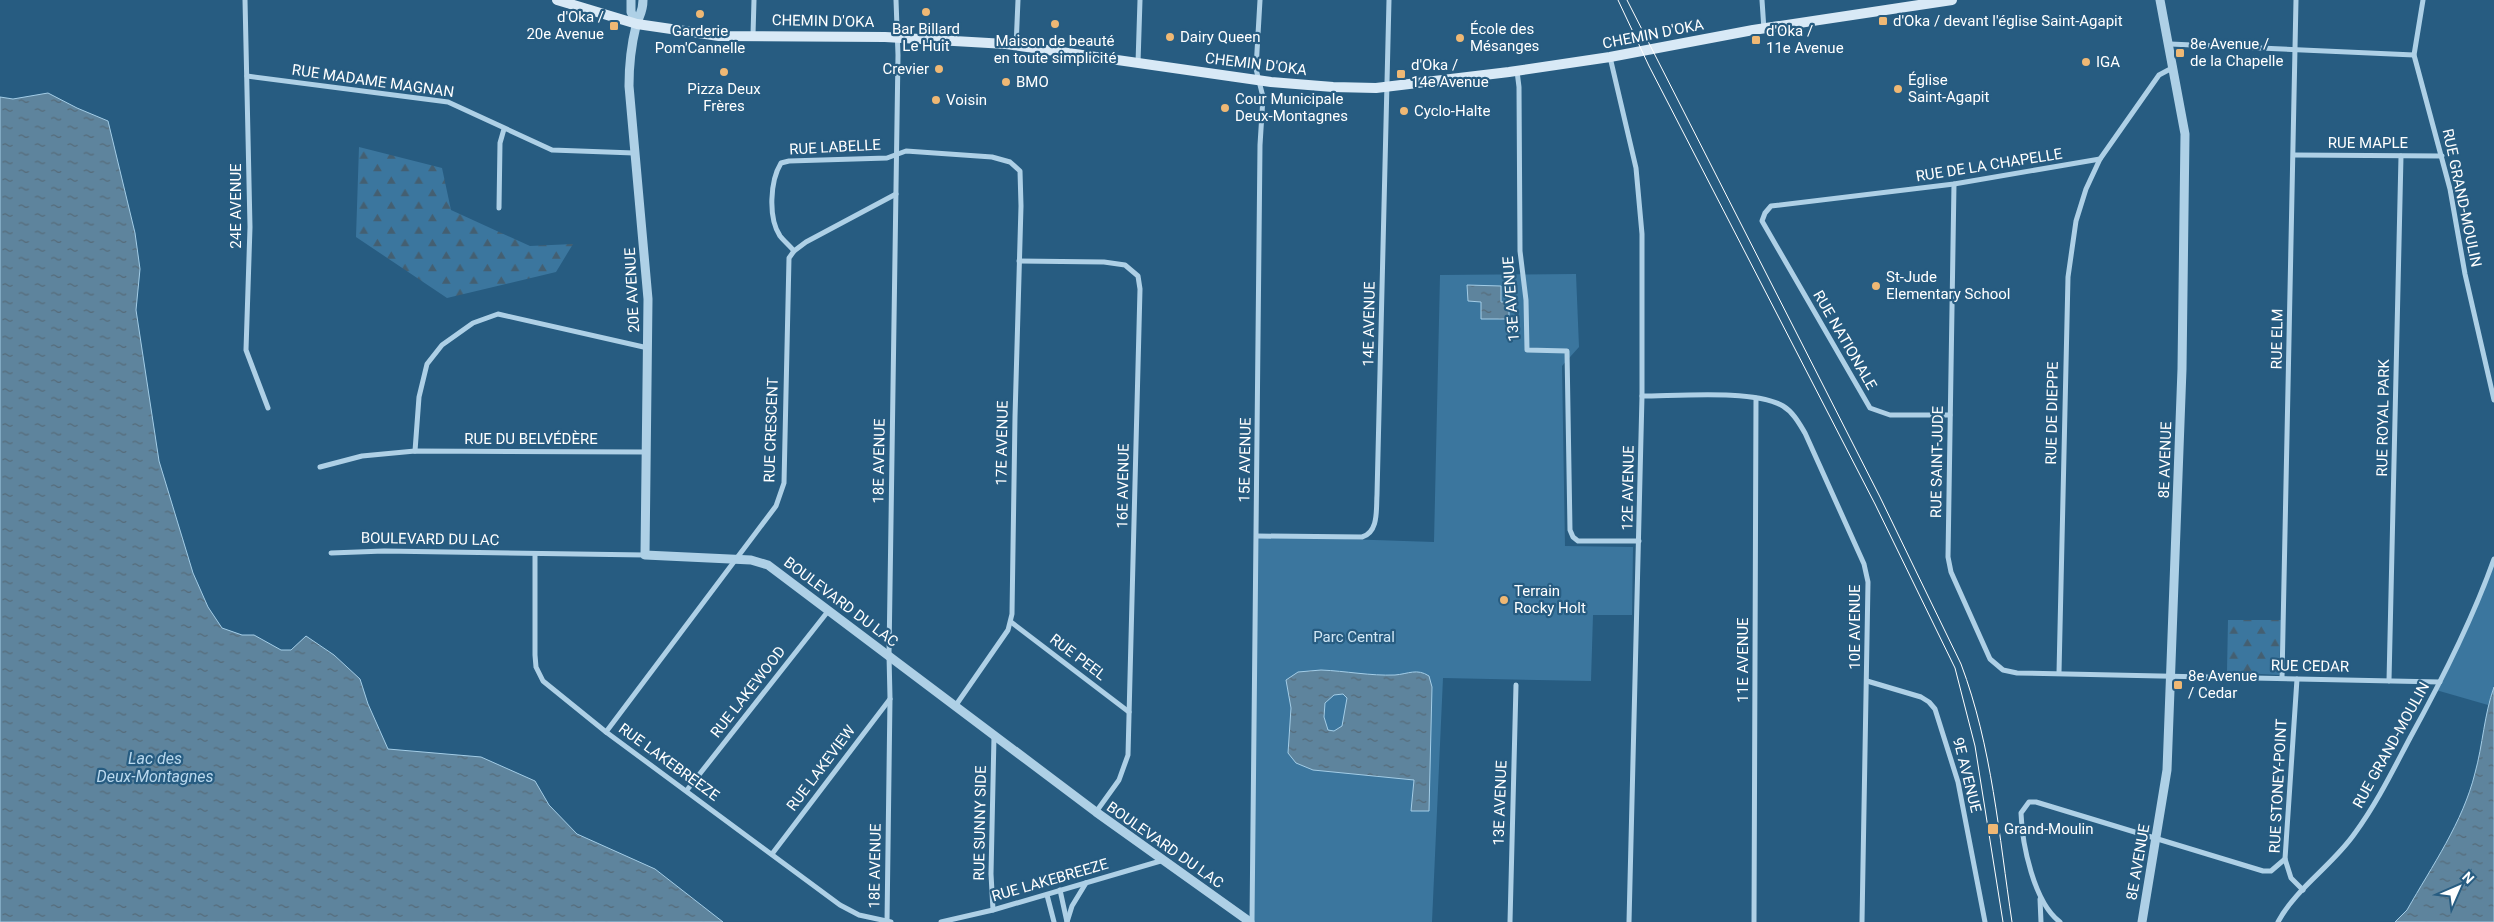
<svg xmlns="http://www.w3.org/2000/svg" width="2494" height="922" viewBox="0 0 2494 922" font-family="Roboto,sans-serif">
	<defs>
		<pattern id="forest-firs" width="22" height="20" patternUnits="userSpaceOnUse" patternTransform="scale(1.25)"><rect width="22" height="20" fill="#3b769e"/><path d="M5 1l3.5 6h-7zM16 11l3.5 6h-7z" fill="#445f71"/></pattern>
		<pattern id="water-ripples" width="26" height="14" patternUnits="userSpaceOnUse" patternTransform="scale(1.25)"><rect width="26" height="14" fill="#5e849d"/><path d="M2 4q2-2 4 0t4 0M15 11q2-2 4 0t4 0" fill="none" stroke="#566b79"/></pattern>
	</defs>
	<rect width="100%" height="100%" fill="#275c81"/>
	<g fill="#3b769e">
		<path d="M1576 274 1579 347 1562 366 1565 546 1633 547 1632 615H1593L1591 681 1443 678 1432 922H1254L1257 536 1434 542 1440 275Z"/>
		<path d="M2494 559V687L2488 705 2436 690Z"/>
	</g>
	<g fill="url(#forest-firs)">
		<path d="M359 147 442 168 451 210 530 246 573 244 556 272 447 298 356 237Z"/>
		<path d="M2228 620H2281L2279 675 2227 672Z"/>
	</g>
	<g fill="url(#water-ripples)" stroke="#a3cde7" fill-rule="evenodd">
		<path d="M48 93 77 108 108 121 135 233 140 269 136 310 159 461 193 573 208 607 222 628 242 635H254L281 650H291L306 636 334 655 360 679 368 704 388 749 481 757 535 781 549 805 577 834 655 869 723 922H0V97L13 99Z"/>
		<path d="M1467 285 1501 286V302H1509V319H1481V302L1468 301Z"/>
		<path d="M1321 670C1346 671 1370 676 1395 675 1408 674 1417 668 1429 676L1432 687 1429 811H1411L1414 780 1313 770 1296 763 1288 753 1291 708 1286 680 1298 672ZM1343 694 1347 698 1342 726 1334 731 1328 730 1324 717 1325 703 1334 695Z"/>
		<path d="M2494 687V922H2395L2407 910C2432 866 2463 822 2475 773 2483 744 2484 715 2494 687Z"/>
	</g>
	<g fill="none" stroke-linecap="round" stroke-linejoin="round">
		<g stroke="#aed0e6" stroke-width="5">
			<path d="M245 0 250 227 246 350 268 408"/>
			<path d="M1762 0 1764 30"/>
			<path d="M2423 0 2414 55 2450 189 2465 274 2494 400"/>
			<path d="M753 35 754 0"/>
			<path d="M2170 44 2414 55"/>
			<path d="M1016 47 1018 0"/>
			<path d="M1610 57 1636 168 1642 234V396L1629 922"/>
			<path d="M1138 63 1140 0"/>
			<path d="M1517 71 1519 87 1520 251 1526 300 1527 350 1567 351 1570 530 1573 537 1578 541H1639"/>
			<path d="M247 76 448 102 552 150 634 153"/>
			<path d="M2294 155 2442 156"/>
			<path d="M1954 184 1948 557 1951 572 1990 659 2003 670 2017 673 2440 682"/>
			<path d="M499 208 500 143 504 129"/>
			<path d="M794 251C790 246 784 241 780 236 768 218 770 181 781 163L789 161 887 158 906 151 992 157 1010 162 1020 171 1021 206 1015 417 1012 614 1008 630 956 705"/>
			<path d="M1019 261 1104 262 1125 265 1138 276 1140 289 1128 755 1119 780 1096 812"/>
			<path d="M1642 396C1676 396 1755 389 1783 406 1793 412 1799 423 1805 433L1864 564 1868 582 1862 922"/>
			<path d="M1950 415H1890L1870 408 1762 221 1765 213 1771 206 1954 184 2100 159"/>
			<path d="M415 451 419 397 427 364 442 345 473 323 498 314 648 348"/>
			<path d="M320 467 362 456 415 451 647 452"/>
			<path d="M1257 536 1362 537C1379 532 1376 509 1377 495L1389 0"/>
			<path d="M331 553 384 551 645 555"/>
			<path d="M535 555V655L536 667 543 681 606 732 840 905 859 915 891 922"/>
			<path d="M1011 622 1129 712"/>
			<path d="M2059 673 2068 277 2076 221 2086 189 2100 159 2159 75 2174 67"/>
			<path d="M2282 678 2296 0"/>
			<path d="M2297 679 2285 859 2291 878 2303 890"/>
			<path d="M1867 681 1921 697 1929 702 1935 709 1958 782 1985 922"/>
			<path d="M2389 681 2401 156"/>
			<path d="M606 732 776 506 784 483 789 258 794 251 806 242 896 194"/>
			<path d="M687 790 829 610"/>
			<path d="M772 854 890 699"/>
			<path d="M1060 890 1067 922"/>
			<path d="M1047 895 1054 922"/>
			<path d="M2040 899 2041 922"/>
			<path d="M993 910 991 874 994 736"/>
			<path d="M887 922 890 698 889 655 898 55 896 0"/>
			<path d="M941 922 993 910 1164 860"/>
			<path d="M1067 922 1072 906 1086 883"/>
			<path d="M1252 922 1260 145 1263 97 1256 69 1260 0"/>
			<path d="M1510 922 1516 685"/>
			<path d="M1754 922 1756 398"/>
			<path d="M2060 922C2034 903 2022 844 2021 813L2029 802H2036L2263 871H2271L2285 859"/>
			<path d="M2278 922C2296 888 2333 865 2355 833 2377 803 2393 770 2410 738 2442 680 2472 621 2494 559"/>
		</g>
		<g stroke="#aed0e6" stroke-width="9">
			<path d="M631 0V12L637 24"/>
			<path d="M643 0C643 13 639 15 636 26 631 46 629 66 629 86L648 299 645 555 751 560 768 565 1096 812 1250 922"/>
			<path d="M2142 922 2167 770 2182 369 2185 134 2160 0"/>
		</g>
		<path stroke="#d8e9f6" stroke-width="10" d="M557 0 637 24 719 36 885 37 1006 44 1271 82 1333 87 1376 88 1509 72 1610 57 1753 30 1952 0"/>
		<g stroke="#fff" stroke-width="1">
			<path d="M1618 0 1649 66 1875 504 1955 668 1975 746 2003 922"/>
			<path d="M1627 0 1880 497 1961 664C1992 746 1999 836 2012 922"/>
		</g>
	</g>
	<g fill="#efb874" stroke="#275c81" stroke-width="2">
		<circle cx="926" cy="12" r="5"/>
		<circle cx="700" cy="14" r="5"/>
		<rect x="1878" y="16" width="10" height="10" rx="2.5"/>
		<circle cx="1055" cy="24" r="5"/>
		<rect x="609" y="21" width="10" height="10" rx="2.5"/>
		<circle cx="1170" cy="37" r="5"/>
		<circle cx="1460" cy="38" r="5"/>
		<rect x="1751" y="35" width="10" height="10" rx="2.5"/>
		<rect x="2175" y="48" width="10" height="10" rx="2.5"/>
		<circle cx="2086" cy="62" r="5"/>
		<circle cx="939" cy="69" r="5"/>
		<circle cx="724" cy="72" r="5"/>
		<rect x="1396" y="69" width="10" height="10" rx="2.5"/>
		<circle cx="1006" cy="82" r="5"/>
		<circle cx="1898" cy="89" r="5"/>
		<circle cx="936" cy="100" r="5"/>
		<circle cx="1225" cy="108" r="5"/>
		<circle cx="1404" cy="111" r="5"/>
		<circle cx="1876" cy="286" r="5"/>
		<circle cx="1504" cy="600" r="5"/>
		<rect x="2173" y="680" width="10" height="10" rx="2.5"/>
		<rect x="1987" y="823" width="12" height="12" rx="2.5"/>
	</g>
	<g text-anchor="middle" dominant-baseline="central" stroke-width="4.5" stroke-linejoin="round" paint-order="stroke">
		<g font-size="15" fill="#fff" stroke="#275c81" text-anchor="start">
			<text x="604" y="17" text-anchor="end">d'Oka /<tspan x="604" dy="17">20e Avenue</tspan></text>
			<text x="1893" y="21">d'Oka / devant l'église Saint-Agapit</text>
			<text x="926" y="29" text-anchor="middle">Bar Billard<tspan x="926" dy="17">Le Huit</tspan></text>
			<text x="1470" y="29">École des<tspan x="1470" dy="17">Mésanges</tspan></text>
			<text x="700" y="31" text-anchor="middle">Garderie<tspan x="700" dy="17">Pom'Cannelle</tspan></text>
			<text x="1766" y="31">d'Oka /<tspan x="1766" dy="17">11e Avenue</tspan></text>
			<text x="1180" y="37">Dairy Queen</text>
			<text x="1055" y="41" text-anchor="middle">Maison de beauté<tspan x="1055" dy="17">en toute simplicité</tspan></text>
			<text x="2190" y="44">8e Avenue /<tspan x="2190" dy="17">de la Chapelle</tspan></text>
			<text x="2096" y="62">IGA</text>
			<text x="1411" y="65">d'Oka /<tspan x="1411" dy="17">14e Avenue</tspan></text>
			<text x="929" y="69" text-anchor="end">Crevier</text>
			<text x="1908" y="80">Église<tspan x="1908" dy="17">Saint-Agapit</tspan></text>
			<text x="1016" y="82">BMO</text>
			<text x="724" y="89" text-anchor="middle">Pizza Deux<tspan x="724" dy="17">Frères</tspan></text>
			<text x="1235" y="99">Cour Municipale<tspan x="1235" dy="17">Deux-Montagnes</tspan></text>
			<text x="946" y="100">Voisin</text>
			<text x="1414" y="111">Cyclo-Halte</text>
			<text x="1886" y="277">St-Jude<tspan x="1886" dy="17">Elementary School</tspan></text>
			<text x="1514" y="591">Terrain<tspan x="1514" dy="17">Rocky Holt</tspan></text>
			<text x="2188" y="676">8e Avenue<tspan x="2188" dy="17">/ Cedar</tspan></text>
			<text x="2004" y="829">Grand-Moulin</text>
		</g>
		<g font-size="15" fill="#fff" stroke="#275c81">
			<text transform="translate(823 21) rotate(1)">CHEMIN D'OKA</text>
			<text transform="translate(1653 34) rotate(-11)">CHEMIN D'OKA</text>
			<text transform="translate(1256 64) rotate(7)">CHEMIN D'OKA</text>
			<text transform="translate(373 81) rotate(8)">RUE MADAME MAGNAN</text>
			<text x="2368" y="143">RUE MAPLE</text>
			<text transform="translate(835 147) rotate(-3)">RUE LABELLE</text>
			<text transform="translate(1989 165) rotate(-9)">RUE DE LA CHAPELLE</text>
			<text transform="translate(2462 198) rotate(78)">RUE GRAND-MOULIN</text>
			<text transform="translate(236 206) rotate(-90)">24E AVENUE</text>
			<text transform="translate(632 290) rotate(-93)">20E AVENUE</text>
			<text transform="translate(1511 299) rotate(-94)">13E AVENUE</text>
			<text transform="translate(1369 324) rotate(-89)">14E AVENUE</text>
			<text transform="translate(2277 339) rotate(-89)">RUE ELM</text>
			<text transform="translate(1845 340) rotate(60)">RUE NATIONALE</text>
			<text transform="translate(2052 413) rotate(-89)">RUE DE DIEPPE</text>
			<text transform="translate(2383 418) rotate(-89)">RUE ROYAL PARK</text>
			<text transform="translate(771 430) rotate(-88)">RUE CRESCENT</text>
			<text x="531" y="439">RUE DU BELVÉDÈRE</text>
			<text transform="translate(1002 443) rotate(-89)">17E AVENUE</text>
			<text transform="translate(1245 460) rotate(-89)">15E AVENUE</text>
			<text transform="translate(2165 460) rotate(-88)">8E AVENUE</text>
			<text transform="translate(879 461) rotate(-89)">18E AVENUE</text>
			<text transform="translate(1937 462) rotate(-89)">RUE SAINT-JUDE</text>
			<text transform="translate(1123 486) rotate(-89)">16E AVENUE</text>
			<text transform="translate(1628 488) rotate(-89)">12E AVENUE</text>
			<text transform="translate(430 539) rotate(1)">BOULEVARD DU LAC</text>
			<text transform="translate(841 602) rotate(37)">BOULEVARD DU LAC</text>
			<text transform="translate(1855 627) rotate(-90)">10E AVENUE</text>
			<text transform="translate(1078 657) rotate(37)">RUE PEEL</text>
			<text transform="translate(1743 660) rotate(-90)">11E AVENUE</text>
			<text transform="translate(2310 666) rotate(1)">RUE CEDAR</text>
			<text transform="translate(748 692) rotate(-52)">RUE LAKEWOOD</text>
			<text transform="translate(2391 745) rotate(-61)">RUE GRAND-MOULIN</text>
			<text transform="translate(669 762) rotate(36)">RUE LAKEBREEZE</text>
			<text transform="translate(821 768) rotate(-53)">RUE LAKEVIEW</text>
			<text transform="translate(1967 775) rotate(76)">9E AVENUE</text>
			<text transform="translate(2278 786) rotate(-87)">RUE STONEY-POINT</text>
			<text transform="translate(1500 803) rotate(-88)">13E AVENUE</text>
			<text transform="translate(980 823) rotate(-89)">RUE SUNNY SIDE</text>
			<text transform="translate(1165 845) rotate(35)">BOULEVARD DU LAC</text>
			<text transform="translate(2138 862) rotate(-80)">8E AVENUE</text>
			<text transform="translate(875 866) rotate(-89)">18E AVENUE</text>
			<text transform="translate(1050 880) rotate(-16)">RUE LAKEBREEZE</text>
		</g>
		<g font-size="15" fill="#d1e7f5" stroke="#275c81">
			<text x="1354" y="637">Parc Central</text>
		</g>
		<g font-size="16" font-style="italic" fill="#bad9ee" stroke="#275c81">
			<text x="155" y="758">Lac des<tspan x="155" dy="18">Deux-Montagnes</tspan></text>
		</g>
	</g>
	<g transform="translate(2459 887) rotate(45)" stroke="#275c81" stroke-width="4" paint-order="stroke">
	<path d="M0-4L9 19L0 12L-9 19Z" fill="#ffffff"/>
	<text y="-8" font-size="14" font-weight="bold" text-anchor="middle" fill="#ffffff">N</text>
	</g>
</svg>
